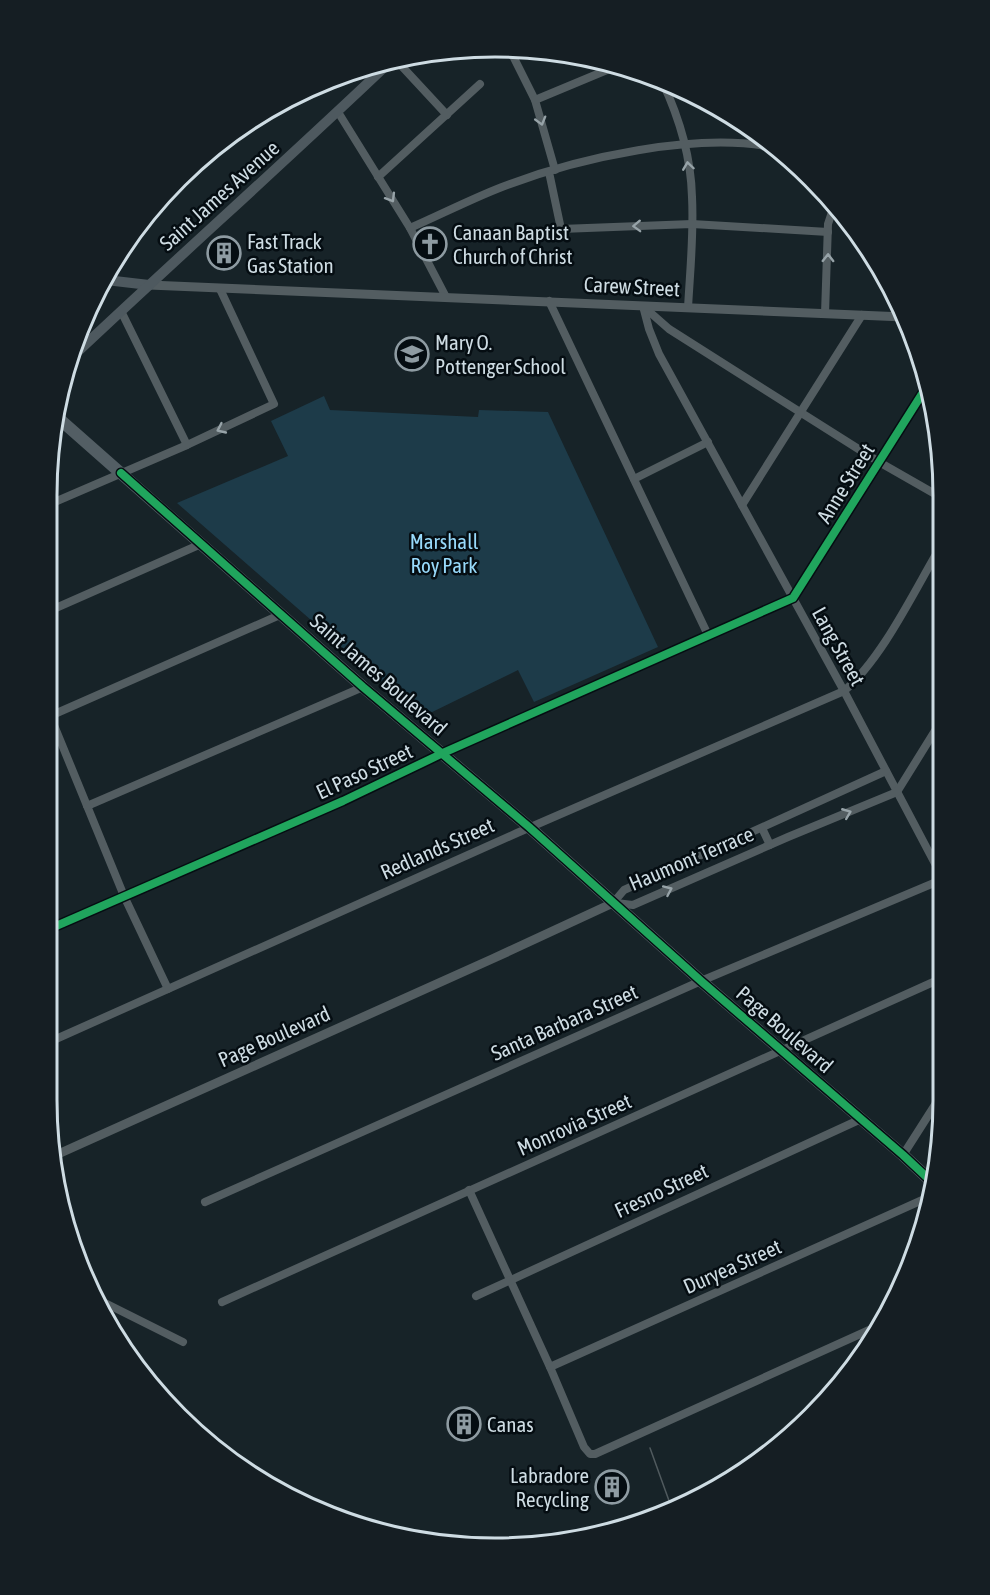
<svg xmlns="http://www.w3.org/2000/svg" width="990" height="1595" viewBox="0 0 990 1595" font-family="'Asap Condensed',sans-serif">
	<rect width="100%" height="100%" fill="#172328"/>
	<path fill="#1d3b49" d="M324 396 330 410 478 417 479 410 548 412 658 647 534 702 518 670 422 717 177 503 288 456 271 421Z"/>
	<g fill="none" stroke-linecap="round" stroke-linejoin="round">
		<g stroke="#535d61" stroke-width="8">
			<path d="M509 48 535 100 555 170"/>
			<path d="M396 60 447 115"/>
			<path d="M662 81C679 117 691 157 692 197 694 234 690 271 688 308"/>
			<path d="M535 100 619 65"/>
			<path d="M338 112 410 228 446 297"/>
			<path d="M549 172 561 229 692 224 828 232"/>
			<path d="M378 177 480 84"/>
			<path d="M410 228C440 215 471 199 502 187 577 158 698 131 777 148"/>
			<path d="M549 301 708 635"/>
			<path d="M643 306 649 329 659 354 844 691 941 875"/>
			<path d="M644 307 669 329 879 462 942 498"/>
			<path d="M121 311 187 445"/>
			<path d="M825 314 828 224 835 203"/>
			<path d="M634 479 708 442"/>
			<path d="M50 504 187 445 274 404 220 289"/>
			<path d="M742 505 862 315"/>
			<path d="M49 611 201 544"/>
			<path d="M49 713 124 896 168 989"/>
			<path d="M50 716 282 614"/>
			<path d="M87 806 363 687"/>
			<path d="M762 828 770 845"/>
			<path d="M613 903 624 890 886 771"/>
			<path d="M616 903 633 905 788 837 897 792 941 721"/>
			<path d="M47 930 343 801 443 753 793 598 927 386"/>
			<path d="M47 1043 517 833 844 691C883 658 915 589 942 544"/>
			<path d="M903 1155 940 1097"/>
			<path d="M469 1190 550 1367 584 1447 590 1454H595L878 1326"/>
			<path d="M205 1202 701 981 941 880"/>
			<path d="M476 1296 861 1119"/>
			<path d="M101 1301 183 1342"/>
			<path d="M222 1302 940 979"/>
			<path d="M550 1367 929 1197"/>
		</g>
		<g stroke="#535d61" stroke-width="9">
			<path d="M149 285 904 317"/>
			<path d="M56 1155 492 959 613 903"/>
		</g>
		<g stroke="#4e595f" stroke-width="10">
			<path d="M106 280 149 285"/>
			<path d="M71 358C177 258 286 161 391 61"/>
		</g>
		<path stroke="#535e64" stroke-width="12" d="M56 416 363 687 529 827 701 981 903 1155 933 1183"/>
		<path stroke="#505a5e" stroke-width="1.5" d="M650 1448 672 1509"/>
		<defs>
			<g id="cycleway">
				<path d="M121 473 363 687 529 827 701 981 903 1155 933 1183"/>
				<path d="M47 930 343 801 443 753 793 598 927 386"/>
			</g>
		</defs>
		<use href="#cycleway" stroke="#050d12" stroke-width="11"/>
		<use href="#cycleway" stroke="#20a55d" stroke-width="8"/>
	</g>
	<defs><path id="oneway-chevron" d="M-2-3.5L2.5 0L-2 3.5" fill="none" stroke-width="1.6" stroke-linecap="round" stroke-linejoin="round" transform="scale(1.5)"/></defs>
	<g stroke="#97a3a8">
		<use href="#oneway-chevron" transform="translate(541 121) rotate(74)"/>
		<use href="#oneway-chevron" transform="translate(688 166) rotate(-98)"/>
		<use href="#oneway-chevron" transform="translate(391 198) rotate(59)"/>
		<use href="#oneway-chevron" transform="translate(637 226) rotate(178)"/>
		<use href="#oneway-chevron" transform="translate(828 258) rotate(-89)"/>
		<use href="#oneway-chevron" transform="translate(221 429) rotate(155)"/>
		<use href="#oneway-chevron" transform="translate(847 813) rotate(-22)"/>
		<use href="#oneway-chevron" transform="translate(668 890) rotate(-24)"/>
	</g>
	<defs>
		<symbol id="church-ring" viewBox="-11 -11 22 22"><circle r="9.5" fill="#050d12" stroke="#8e9ba2" stroke-width="1.5"/><path d="M-1.2-6h2.4v3.5h3.3v2.4h-3.3V6h-2.4V-.1h-3.3v-2.4h3.3Z" fill="#8e9ba2"/></symbol>
		<symbol id="building-ring" viewBox="-11 -11 22 22"><circle r="9.5" fill="#050d12" stroke="#8e9ba2" stroke-width="1.5"/><path d="M-4-6H4V6H1V3H-1V6H-4ZM-2.5-4.3h1.7v1.8h-1.7ZM.8-4.3h1.7v1.8H.8ZM-2.5-1h1.7V.8h-1.7ZM.8-1h1.7V.8H.8Z" fill="#8e9ba2"/></symbol>
		<symbol id="school-ring" viewBox="-11 -11 22 22"><circle r="9.5" fill="#050d12" stroke="#8e9ba2" stroke-width="1.5"/><path d="M0-5L7-2L0 1L-7-2ZM-4 1L0 2.5L4 1V4Q0 6-4 4Z" fill="#8e9ba2"/></symbol>
	</defs>
	<g fill-rule="evenodd">
		<use href="#church-ring" x="411" y="225" width="38" height="38"/>
		<use href="#building-ring" x="205" y="234" width="38" height="38"/>
		<use href="#school-ring" x="393" y="335" width="38" height="38"/>
		<use href="#building-ring" x="445" y="1405" width="38" height="38"/>
		<use href="#building-ring" x="593" y="1468" width="38" height="38"/>
	</g>
	<g text-anchor="middle" dominant-baseline="central" stroke-width="5" stroke-linejoin="round" paint-order="stroke">
		<g font-size="21" fill="#cedce3" stroke="#050d12">
			<text transform="translate(219 195) rotate(-42)">Saint James Avenue</text>
			<text transform="translate(632 286) rotate(3)">Carew Street</text>
			<text transform="translate(845 483) rotate(-58)">Anne Street</text>
			<text transform="translate(839 646) rotate(61)">Lang Street</text>
			<text transform="translate(379 674) rotate(41)">Saint James Boulevard</text>
			<text transform="translate(364 771) rotate(-25)">El Paso Street</text>
			<text transform="translate(437 848) rotate(-24)">Redlands Street</text>
			<text transform="translate(691 858) rotate(-23)">Haumont Terrace</text>
			<text transform="translate(564 1022) rotate(-24)">Santa Barbara Street</text>
			<text transform="translate(785 1029) rotate(41)">Page Boulevard</text>
			<text transform="translate(274 1036) rotate(-24)">Page Boulevard</text>
			<text transform="translate(574 1124) rotate(-24)">Monrovia Street</text>
			<text transform="translate(661 1190) rotate(-25)">Fresno Street</text>
			<text transform="translate(732 1266) rotate(-24)">Duryea Street</text>
		</g>
		<g font-size="21" fill="#cedce3" stroke="#050d12" text-anchor="start">
			<text x="453" y="232">Canaan Baptist<tspan x="453" dy="24">Church of Christ</tspan></text>
			<text x="247" y="241">Fast Track<tspan x="247" dy="24">Gas Station</tspan></text>
			<text x="435" y="342">Mary O.<tspan x="435" dy="24">Pottenger School</tspan></text>
			<text x="487" y="1424">Canas</text>
			<text x="589" y="1475" text-anchor="end">Labradore<tspan x="589" dy="24">Recycling</tspan></text>
		</g>
		<g font-size="21" fill="#98dafb" stroke="#050d12">
			<text x="444" y="541">Marshall<tspan x="444" dy="24">Roy Park</tspan></text>
		</g>
	</g>
	<path d="M0 0H990V1595H0ZM495 57H495A438 438 0 0 1 933 495V1100A438 438 0 0 1 495 1538H495A438 438 0 0 1 57 1100V495A438 438 0 0 1 495 57Z" fill="#151e23" fill-rule="evenodd"/>
	<path fill="none" stroke="#cedce3" stroke-width="3" d="M495 57H495A438 438 0 0 1 933 495V1100A438 438 0 0 1 495 1538H495A438 438 0 0 1 57 1100V495A438 438 0 0 1 495 57Z"/>
</svg>
